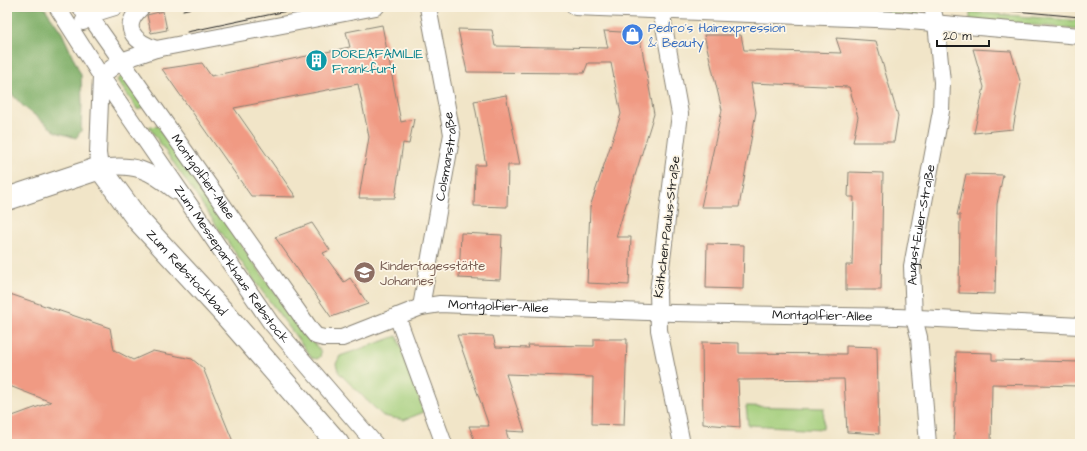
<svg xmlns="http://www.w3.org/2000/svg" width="1087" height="451" viewBox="0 0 1087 451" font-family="'Architects Daughter',sans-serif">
	<rect width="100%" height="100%" fill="#fcf5e5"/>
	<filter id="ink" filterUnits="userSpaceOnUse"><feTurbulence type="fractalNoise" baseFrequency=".025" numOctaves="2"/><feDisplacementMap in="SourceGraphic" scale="8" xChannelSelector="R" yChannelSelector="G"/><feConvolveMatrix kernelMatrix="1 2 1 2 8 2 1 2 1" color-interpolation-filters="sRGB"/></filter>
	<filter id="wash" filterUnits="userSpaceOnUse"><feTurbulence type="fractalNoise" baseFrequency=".012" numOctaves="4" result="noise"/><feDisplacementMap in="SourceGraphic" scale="16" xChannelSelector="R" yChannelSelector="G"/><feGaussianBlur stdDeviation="0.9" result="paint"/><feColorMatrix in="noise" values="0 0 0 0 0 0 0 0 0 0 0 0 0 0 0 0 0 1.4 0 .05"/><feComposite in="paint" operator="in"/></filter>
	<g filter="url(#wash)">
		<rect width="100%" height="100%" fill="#f1e5c8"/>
		<g fill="#a2cd7a" stroke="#5f744b">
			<path d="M804 7H904L917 8 919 15Z"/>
			<path d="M970 12 1080 21V29L970 20Z"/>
			<path d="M124 75 145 106 138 110 117 80Z"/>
			<path d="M158 126 289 313 321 352 320 357 317 359 312 358 256 283 149 127Z"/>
			<path d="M397 336 424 412 404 420 383 416 339 373 336 364 340 356Z"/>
			<path d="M746 406 824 408 823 429 748 425Z"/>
		</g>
		<path fill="#81b06a" stroke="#4e6643" d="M7 7H44L62 33 81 75 82 104 81 131 76 138 56 132 23 106 7 89Z"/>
		<g id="blocks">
			<g fill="#f09a83">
				<path d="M163 11 167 30 151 33 147 15Z"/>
				<path d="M382 25 401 122 414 119 409 144 403 143 395 198H359L369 137 358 84 234 108 296 197 251 196 162 69 202 63 211 76 350 47 346 32Z"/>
				<path d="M458 29 492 30 495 46 608 48 604 31 639 33 654 114 616 237H631L629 285 587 283 590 207 621 114 611 63H588L584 73 467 72Z"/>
				<path d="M704 35H741L744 50 841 53 836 38 876 41 898 116 894 142H853L858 117 849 87 751 83 756 112 739 207H701L722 110Z"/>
				<path d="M973 49 1011 51 1021 84 1013 129 974 133 984 87Z"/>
				<path d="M506 95 520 165H508L507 207 474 206 475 165H486L474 101Z"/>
				<path d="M849 172 883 173 881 290H846V265H852L854 197H848Z"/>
				<path d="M966 174 1003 175 997 204 995 294 959 293 960 215H957Z"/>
				<path d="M312 223 330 250 323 253 344 282 350 278 368 304 331 317 275 237Z"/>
				<path d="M461 233 502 235 500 280 459 278Z"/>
				<path d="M707 244 744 245 743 289 706 288Z"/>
				<path d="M7 293 110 328 114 350 133 360 153 351 192 359 203 368 234 444H7V418L51 402 7 385Z"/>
				<path d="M457 335 493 336 496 347 529 348 528 345 594 346V339H627L624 425 592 424 593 377 506 374 525 432 506 431 510 444H476L469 426H489Z"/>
				<path d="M702 342 739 343V353L846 354V346L877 347 879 434 847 432 844 379 738 380 740 427 703 424Z"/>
				<path d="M956 352 992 353V360L1080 362V386L992 384 991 444 954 443Z"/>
			</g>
		</g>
	</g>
	<g filter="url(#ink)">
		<use href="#blocks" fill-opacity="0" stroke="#868072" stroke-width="1"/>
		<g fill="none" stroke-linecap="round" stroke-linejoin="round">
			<defs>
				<g id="street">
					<path id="s1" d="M57 7 101 76 271 323 375 444"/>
					<path d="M142 7C120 27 133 41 156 49"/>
					<path d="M575 7 899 20 1080 36"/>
					<path d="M661 10 680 114 658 292 659 330 682 444"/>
					<path id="s2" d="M89 15 311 330 316 336 324 338H342L421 307 440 304 673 313 898 317 1080 326"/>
					<path d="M83 22 89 15 115 7"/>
					<path d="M101 76 121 61 156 49 376 7"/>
					<path d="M101 76 98 153 100 168C133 163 149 169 175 191"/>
					<path id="s3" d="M421 307 452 134 428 7"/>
					<path d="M397 316 444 444"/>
					<path id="s4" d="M928 444 919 337 914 318 912 266 941 111 942 82 936 23 932 7"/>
				</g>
				<g id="secondary">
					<path id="s5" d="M7 199 100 168 138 220 223 312 338 444"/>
				</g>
				<path id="highway" d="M84 7 89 15"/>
			</defs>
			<use href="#street" stroke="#868072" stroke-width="18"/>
			<use href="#secondary" stroke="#868072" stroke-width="24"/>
			<use href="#highway" stroke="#868072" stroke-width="24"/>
			<use href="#street" stroke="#fff" stroke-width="16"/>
			<use href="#secondary" stroke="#fff" stroke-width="22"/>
			<use href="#highway" stroke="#fff" stroke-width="22"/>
			<g stroke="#1c1c1c" stroke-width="1">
				<path d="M972 7 1080 17"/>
				<path d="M1073 7 1080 8"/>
				<path d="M183 10 196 7"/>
				<path d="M187 32 306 7"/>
			</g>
		</g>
	</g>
	<defs>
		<symbol id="shop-disc" viewBox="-11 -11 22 22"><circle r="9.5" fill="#3f7fe0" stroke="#fcf5e5"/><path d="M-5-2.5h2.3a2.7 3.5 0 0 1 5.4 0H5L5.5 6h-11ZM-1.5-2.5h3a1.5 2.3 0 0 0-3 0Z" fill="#fff"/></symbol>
		<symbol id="building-disc" viewBox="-11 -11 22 22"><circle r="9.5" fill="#0f9aa8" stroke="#fcf5e5"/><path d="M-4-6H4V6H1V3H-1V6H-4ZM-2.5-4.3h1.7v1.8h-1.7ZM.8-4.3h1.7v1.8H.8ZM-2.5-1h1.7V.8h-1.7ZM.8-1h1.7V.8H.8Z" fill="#fff"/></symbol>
		<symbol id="school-disc" viewBox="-11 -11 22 22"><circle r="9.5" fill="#8d6e63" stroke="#fcf5e5"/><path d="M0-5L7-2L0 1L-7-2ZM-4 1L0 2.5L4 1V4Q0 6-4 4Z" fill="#fff"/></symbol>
	</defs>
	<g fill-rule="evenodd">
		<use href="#shop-disc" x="620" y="22" width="25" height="25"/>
		<use href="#building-disc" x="304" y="48" width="25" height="25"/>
		<use href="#school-disc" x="352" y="260" width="25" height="25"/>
	</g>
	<g text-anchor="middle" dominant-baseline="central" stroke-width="3.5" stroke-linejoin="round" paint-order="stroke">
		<g font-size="13" fill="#366cbe" stroke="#fcf5e5" text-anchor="start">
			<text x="648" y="28">Pedro´s Hairexpression<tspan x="648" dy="15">&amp; Beauty</tspan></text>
		</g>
		<g font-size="13" fill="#0d838f" stroke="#fcf5e5" text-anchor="start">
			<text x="332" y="54">DOREAFAMILIE<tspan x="332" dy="15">Frankfurt</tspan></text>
		</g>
		<g font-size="13" fill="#1c1c1c" stroke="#fcf5e5">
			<text stroke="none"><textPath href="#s3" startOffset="153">Colsmanstraße</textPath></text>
			<text stroke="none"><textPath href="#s2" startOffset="198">Montgolfier-Allee</textPath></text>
			<text stroke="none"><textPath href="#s4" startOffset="221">August-Euler-Straße</textPath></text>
			<text transform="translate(667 227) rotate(-83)">Käthchen-Paulus-Straße</text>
			<text stroke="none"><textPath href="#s1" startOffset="311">Zum Messeparkhaus Rebstock</textPath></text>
			<text stroke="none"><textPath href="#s5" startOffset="234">Zum Rebstockbad</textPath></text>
			<text stroke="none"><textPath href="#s2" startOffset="582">Montgolfier-Allee</textPath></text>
			<text stroke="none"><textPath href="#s2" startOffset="906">Montgolfier-Allee</textPath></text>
		</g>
		<g font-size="13" fill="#785e54" stroke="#fcf5e5" text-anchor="start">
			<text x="380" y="266">Kindertagesstätte<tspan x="380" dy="15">Johannes</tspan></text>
		</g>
	</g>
	<rect width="1087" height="451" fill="none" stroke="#fcf5e5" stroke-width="24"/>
	<path d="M937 40v6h52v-6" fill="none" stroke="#1c1c1c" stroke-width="2"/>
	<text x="943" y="40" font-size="12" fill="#1c1c1c" stroke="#fcf5e5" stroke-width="3" paint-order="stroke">20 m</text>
</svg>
